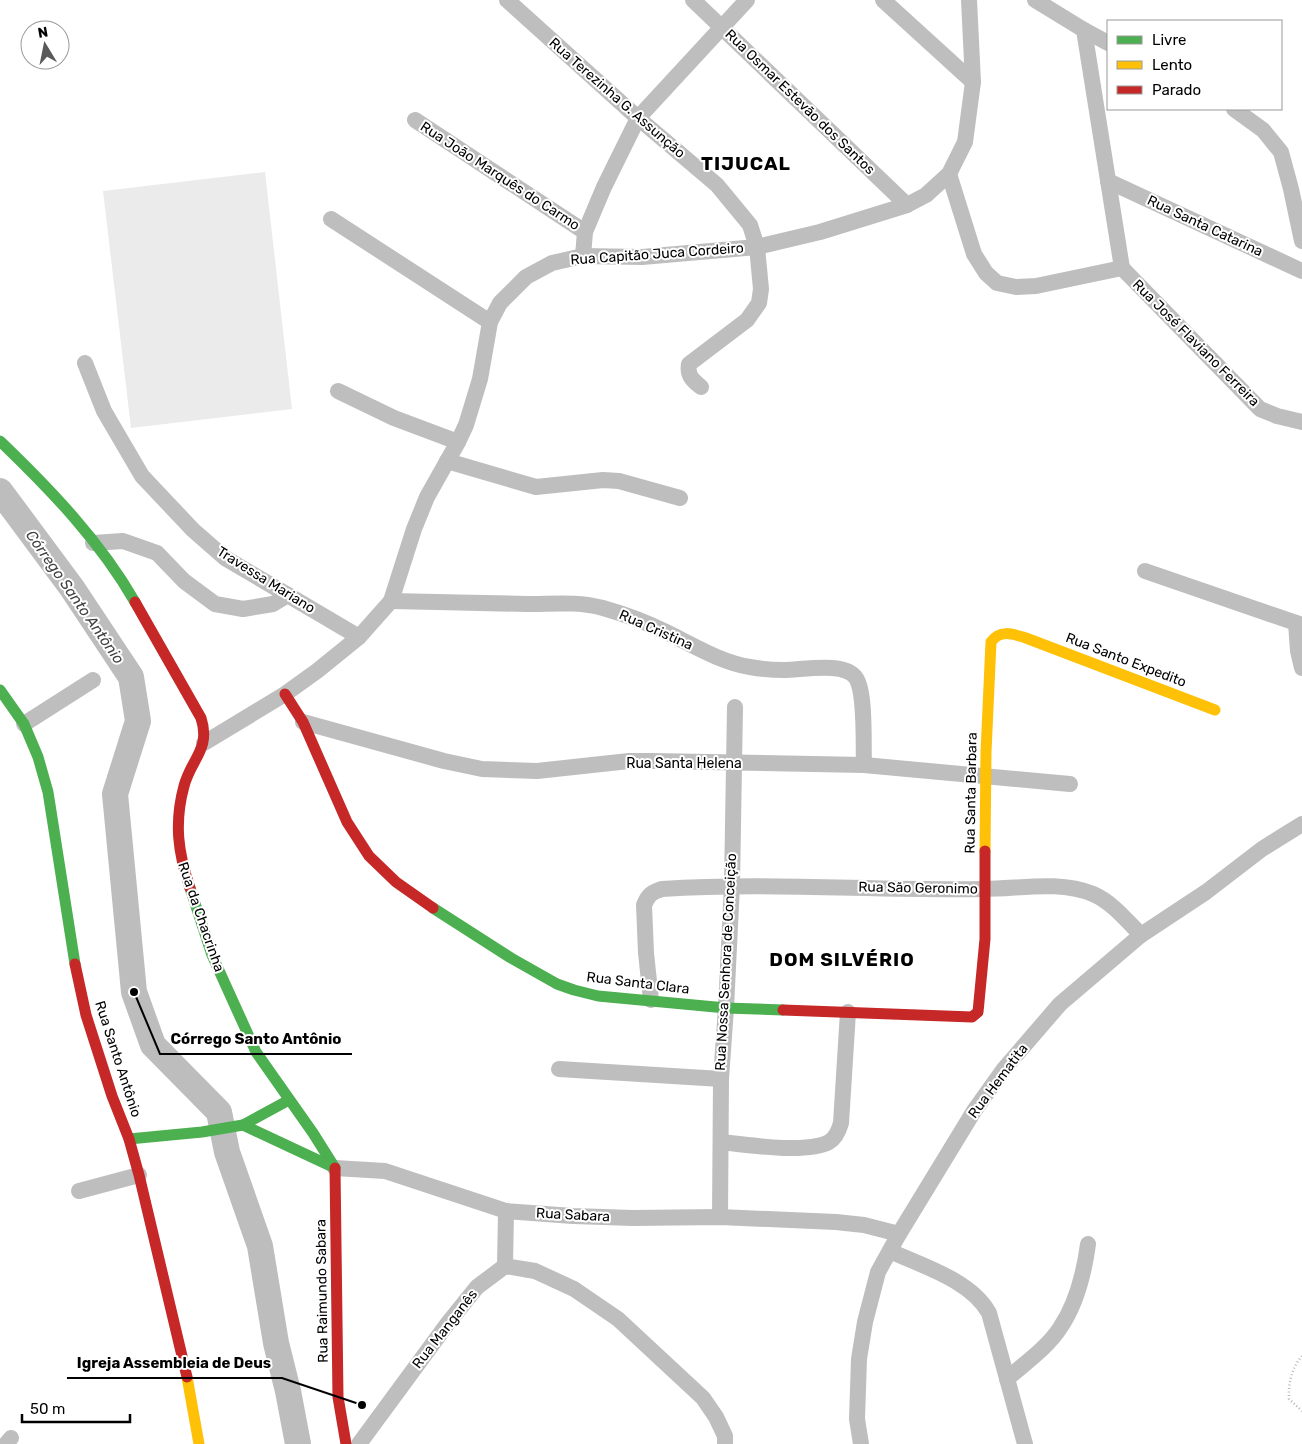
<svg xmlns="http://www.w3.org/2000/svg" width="1302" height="1444" viewBox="0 0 1302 1444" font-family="Rubik,sans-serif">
	<rect width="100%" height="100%" fill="#fff"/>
	<path fill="#ebebeb" d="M265 172 292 409 131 428 103 191Z"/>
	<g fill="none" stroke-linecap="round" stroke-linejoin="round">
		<path stroke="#bdbdbd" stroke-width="26" d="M0 491 72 588 131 677 138 721 115 794 134 992 153 1045 219 1112 227 1152 260 1246 276 1343 288 1391 298 1444"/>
		<path stroke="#b9b9b9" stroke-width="2.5" stroke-dasharray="1 2.5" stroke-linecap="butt" d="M1302 1356C1292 1367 1288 1384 1289 1399L1302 1411"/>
		<g stroke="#bebebe" stroke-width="16">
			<path d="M507 0 638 118 717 185 750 225 757 247 761 289 759 303 747 320 689 364C687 375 692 380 701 387"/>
			<path d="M693 0 907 205"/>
			<path d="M883 0 973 82"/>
			<path d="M1035 0 1084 30 1108 43"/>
			<path d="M1084 30 1122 268"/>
			<path d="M1234 109 1263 130 1281 152 1291 189 1302 241"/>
			<path d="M415 120 585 232"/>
			<path d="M949 174 974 254 986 273 997 283 1016 287 1036 286 1122 268"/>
			<path d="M1108 181 1302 271"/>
			<path d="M331 219 490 322"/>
			<path d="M583 256 585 232 604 187 638 118 747 0"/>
			<path d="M1122 268 1260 409 1277 416 1302 422"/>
			<path d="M85 363 104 411 142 476 193 530 225 558 359 637"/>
			<path d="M338 391 394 418 458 442"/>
			<path d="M447 461 536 487 603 480 619 481 680 498"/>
			<path d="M93 543 123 541 157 553 184 581 215 604 243 609 273 604 288 595"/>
			<path d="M1145 571 1302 625"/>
			<path d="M391 601C436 602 482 603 527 604 553 604 577 601 603 608 624 614 646 622 666 632 693 645 720 662 750 667 761 669 772 670 784 670 802 670 845 661 856 678 866 693 863 745 864 765"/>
			<path d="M1296 623 1298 651 1302 668"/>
			<path d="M303 722 444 761 482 769 537 771 629 761H652L864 765 1070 784"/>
			<path d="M24 724 93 680"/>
			<path d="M204 743 285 694 317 671 359 637 391 601 414 529 427 497 458 442 466 425 480 379 490 322 500 303 526 277 552 263 583 256 642 257 757 247 820 232 907 205 926 195 949 174 965 142 973 82 969 0"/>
			<path d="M651 1000 646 953 644 905C648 895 652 892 662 889 769 882 876 891 984 889 1020 889 1058 880 1093 894 1112 902 1127 921 1141 935"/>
			<path d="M559 1069 721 1079"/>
			<path d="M721 1142C747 1145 807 1154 829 1142 836 1138 839 1130 841 1123L848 1012"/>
			<path d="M335 1168 385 1171 506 1211 573 1216 633 1218 720 1217 836 1222 864 1225 899 1234"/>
			<path d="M79 1191 139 1175"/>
			<path d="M720 1217 721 1079 726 1008 732 885 735 707"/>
			<path d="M890 1251C922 1266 971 1280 989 1313L1025 1444"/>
			<path d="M505 1266 506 1211"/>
			<path d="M1007 1379C1025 1363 1047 1348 1060 1328 1077 1303 1084 1274 1088 1244"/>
			<path d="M6 1444 11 1438"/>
			<path d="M359 1444 448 1323 477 1287 505 1266 535 1271 574 1289 618 1319 703 1398 716 1417 725 1436V1444"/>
			<path d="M861 1444 857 1419 859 1359 865 1322 878 1272 899 1234 974 1111 1004 1069 1060 1004 1141 935 1206 892 1262 849 1302 824"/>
		</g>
		<g stroke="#4caf50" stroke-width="11">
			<path d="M0 441C50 489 100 541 135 602"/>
			<path d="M0 690 24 724 38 757 48 792 75 964"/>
			<path d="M190 888 212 955 256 1052 313 1133 335 1168"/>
			<path d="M433 908 511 958 557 984 574 990 598 996 726 1008 783 1010"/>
			<path d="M243 1125 335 1168"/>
			<path d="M129 1139 202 1132 243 1125 289 1100"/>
		</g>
		<g stroke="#ffc107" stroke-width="11">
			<path d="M985 851 986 752 991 642C1000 629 1013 634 1026 638L1215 710"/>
			<path d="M187 1377 199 1444"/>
		</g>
		<g stroke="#c62828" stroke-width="11">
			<path d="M135 602 201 718C211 749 191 759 184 786 174 823 178 853 190 888"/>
			<path d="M285 694 303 722 347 822 369 856 396 882 433 908"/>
			<path d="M75 964 86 1015 112 1096 129 1139 139 1175 187 1377"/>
			<path d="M783 1010 972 1017 978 1012 985 939V851"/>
			<path d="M335 1168 338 1397 346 1444"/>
		</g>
	</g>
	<g text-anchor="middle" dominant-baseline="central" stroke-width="4" stroke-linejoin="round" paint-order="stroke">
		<g font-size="14" fill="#000" stroke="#fff">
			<text transform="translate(617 98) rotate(41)">Rua Terezinha G. Assunção</text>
			<text transform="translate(800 102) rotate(44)">Rua Osmar Estevão dos Santos</text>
			<text transform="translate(500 176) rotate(33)">Rua João Marquês do Carmo</text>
			<text transform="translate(1205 226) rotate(25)">Rua Santa Catarina</text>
			<text transform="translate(657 254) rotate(-4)">Rua Capitão Juca Cordeiro</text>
			<text transform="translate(1196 343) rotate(45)">Rua José Flaviano Ferreira</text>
			<text transform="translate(266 580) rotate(32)">Travessa Mariano</text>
			<text transform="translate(656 630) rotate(24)">Rua Cristina</text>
			<text transform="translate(1126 660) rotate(21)">Rua Santo Expedito</text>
			<text x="684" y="763">Rua Santa Helena</text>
			<text transform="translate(971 793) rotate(-89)">Rua Santa Barbara</text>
			<text transform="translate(918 888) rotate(1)">Rua São Geronimo</text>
			<text transform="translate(201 917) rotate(71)">Rua da Chacrinha</text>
			<text transform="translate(726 962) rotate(-87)">Rua Nossa Senhora de Conceição</text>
			<text transform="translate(638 983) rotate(7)">Rua Santa Clara</text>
			<text transform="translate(118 1059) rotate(72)">Rua Santo Antônio</text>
			<text transform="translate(998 1081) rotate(-53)">Rua Hematita</text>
			<text transform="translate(573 1215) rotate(3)">Rua Sabara</text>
			<text transform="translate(322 1291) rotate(-91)">Rua Raimundo Sabara</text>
			<text transform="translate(445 1329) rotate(-52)">Rua Manganês</text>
		</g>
		<g font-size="15" font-style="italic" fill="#424242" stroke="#fff">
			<text transform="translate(75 597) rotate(55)">Córrego Santo Antônio</text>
		</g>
		<g font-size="19" font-weight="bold" letter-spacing="1" fill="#000" stroke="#fff">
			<text x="746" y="163">TIJUCAL</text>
			<text x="842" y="959">DOM SILVÉRIO</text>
		</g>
	</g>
	<path fill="none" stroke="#000" stroke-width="2" d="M134 992L160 1054H352M362 1405L282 1378H67"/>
	<g fill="#000" stroke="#fff" stroke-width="2">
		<circle cx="134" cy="992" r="5"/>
		<circle cx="362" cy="1405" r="5"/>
	</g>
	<g font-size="15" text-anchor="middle" font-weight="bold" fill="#000" stroke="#fff" stroke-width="4" stroke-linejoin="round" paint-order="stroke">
		<text x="256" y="1044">Córrego Santo Antônio</text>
		<text x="174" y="1368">Igreja Assembleia de Deus</text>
	</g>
	<rect x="1107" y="20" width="175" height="90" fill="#ffffff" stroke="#999999"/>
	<rect x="1117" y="36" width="25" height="8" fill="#4caf50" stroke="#999999"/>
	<text x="1152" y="45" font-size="15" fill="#000000">Livre</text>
	<rect x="1117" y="61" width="25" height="8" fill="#ffc107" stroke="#999999"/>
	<text x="1152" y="70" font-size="15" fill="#000000">Lento</text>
	<rect x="1117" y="86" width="25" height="8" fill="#c62828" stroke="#999999"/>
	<text x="1152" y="95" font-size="15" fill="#000000">Parado</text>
	<g transform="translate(45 45) rotate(350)"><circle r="24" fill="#ffffff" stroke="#999999"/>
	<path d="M0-4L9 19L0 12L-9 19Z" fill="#595959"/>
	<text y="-8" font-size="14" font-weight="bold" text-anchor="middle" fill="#000000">N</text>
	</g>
	<path d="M22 1414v8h108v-8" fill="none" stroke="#000000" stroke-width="2.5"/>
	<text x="30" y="1414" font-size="15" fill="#000000" stroke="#ffffff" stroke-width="4" paint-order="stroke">50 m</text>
</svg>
